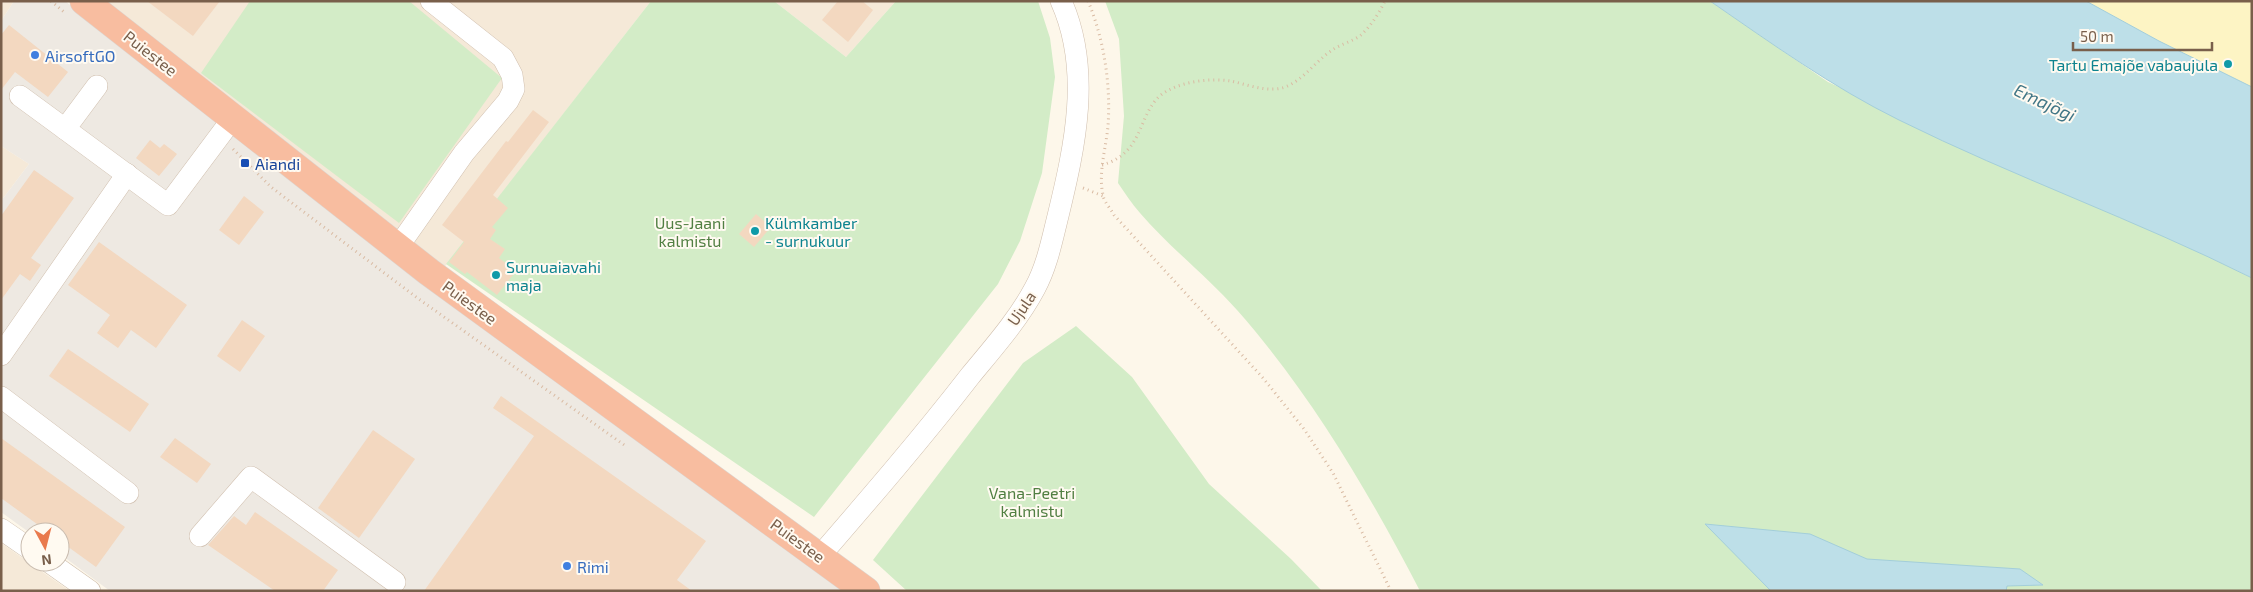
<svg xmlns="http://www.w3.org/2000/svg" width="2253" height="592" viewBox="0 0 2253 592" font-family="'Exo 2',sans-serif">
	<rect width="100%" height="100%" fill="#fdf7ea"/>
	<g fill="#f5e9d8">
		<path d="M1 1H14L1 21Z"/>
		<path d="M97 1H651L443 269Z"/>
		<path d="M774 1H896L846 57Z"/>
		<path d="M1 146 29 164 1 201Z"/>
		<path d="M1 543 54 580 70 591H1Z"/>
	</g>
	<path fill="#eee9e2" d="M14 1H65L844 591H110L60 554V532L30 533 1 512V201L29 164 1 146V21Z"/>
	<g fill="#d3ecc7">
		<path d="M250 1H409L502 78 399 223 201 73Z"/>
		<path d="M651 1H774L846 57 896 1H1038L1050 38 1055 77 1042 173 1020 241 998 284 814 517 446 264Z"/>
		<path d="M1105 1H1710L1828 82 2190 247 2252 278V591H1420C1368 491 1311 394 1237 310 1207 276 1170 248 1140 213 1132 204 1125 193 1118 183L1124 116 1119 39Z"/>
		<path d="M1076 326 1132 377 1209 484 1291 559 1322 591H907L873 560 1023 363Z"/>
	</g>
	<path fill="#fdf4c4" d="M2086 1H2252V87L2159 41Z"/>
	<g fill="#bddfe8" stroke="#a3ceda">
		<path d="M1710 1H2086L2159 41 2252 87V278C2136 220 2014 177 1899 120 1832 87 1771 43 1710 1Z"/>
		<path d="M1705 524 1810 534 1867 559 2020 569 2043 585 2007 586 2006 591H1771Z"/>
	</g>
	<g fill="#f3d8c0">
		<path d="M147 1H220L193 36Z"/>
		<path d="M838 1H862L873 10 848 42 822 20Z"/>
		<path d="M9 25 68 72 48 97 15 72 1 90V35Z"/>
		<path d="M533 110 549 122 493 195 508 208 492 227 496 230 490 239 505 249 499 258 516 271 497 295 467 272 465 274 449 262 464 242 442 225 506 141 508 142Z"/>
		<path d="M150 140 160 148 164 144 177 154 159 176 136 158Z"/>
		<path d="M34 170 74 198 31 258 41 265 30 281 20 274 1 300V216Z"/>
		<path d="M244 196 264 212 239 245 219 230Z"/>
		<path d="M756 214 771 227 754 247 739 234Z"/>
		<path d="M99 242 187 305 156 348 131 330 118 348 97 333 110 315 68 285Z"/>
		<path d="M242 320 265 336 240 372 217 356Z"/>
		<path d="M68 349 149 404 130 432 49 376Z"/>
		<path d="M501 396 706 541 677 580 692 591H424L534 436 493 408Z"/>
		<path d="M373 430 415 459 359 538 318 508Z"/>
		<path d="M1 438 125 527 96 567 60 541V532H48L1 498Z"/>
		<path d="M175 438 211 464 197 483 160 457Z"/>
		<path d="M255 512 338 570 323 591H275L208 545 234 516 246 525Z"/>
	</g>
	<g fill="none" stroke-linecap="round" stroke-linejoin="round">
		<defs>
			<g id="minor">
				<path d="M97 86 65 129 168 205 233 118"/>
				<path d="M20 96 65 129"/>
				<path d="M398 247 464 153 508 101 514 89 512 75 503 58 431 1"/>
				<path d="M1 355 127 174"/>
				<path d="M1 397 128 493"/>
				<path d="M1 529 30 549"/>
				<path d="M200 536 251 477 395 582"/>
				<path d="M820 556C871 497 922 438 970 376 993 348 1018 320 1035 288 1047 266 1052 240 1058 216 1075 146 1092 70 1061 1"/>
				<path d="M49 562 90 591"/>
			</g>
			<path id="highway" d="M84 1 429 272 866 591"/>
		</defs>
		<use href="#minor" stroke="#d0bfae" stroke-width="22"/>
		<use href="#highway" stroke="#dcd5d0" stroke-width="29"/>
		<g stroke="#d9bba3" stroke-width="3" stroke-dasharray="1 4" stroke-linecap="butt">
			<path d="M51 1 64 12"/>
			<path d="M1088 1C1104 39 1111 85 1108 126 1106 148 1098 173 1103 195 1104 202 1111 209 1114 215L1263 378 1304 429 1333 473 1391 591"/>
			<path d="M233 149 271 187 416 297 627 447"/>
			<path d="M1102 165C1148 152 1136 108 1167 91 1185 81 1211 78 1231 81 1245 84 1260 90 1275 89 1298 88 1313 63 1331 51 1340 44 1352 42 1361 35 1371 26 1379 13 1385 1"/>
			<path d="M1083 188 1103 196"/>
		</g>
		<use href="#minor" stroke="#fff" stroke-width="21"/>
		<use href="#highway" stroke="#f8bda0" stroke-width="28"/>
	</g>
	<g fill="#3f7fe0" stroke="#fffaf1" stroke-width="2">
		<circle cx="35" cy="55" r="5"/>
		<circle cx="567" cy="566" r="5"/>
	</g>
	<g fill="#0f9aa8" stroke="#fffaf1" stroke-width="2">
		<circle cx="2228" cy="64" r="5"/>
		<circle cx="755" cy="231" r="5"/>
		<circle cx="496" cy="275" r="5"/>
	</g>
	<rect fill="#1a4fb4" stroke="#fffaf1" stroke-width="2" x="240" y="158" width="10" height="10" rx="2.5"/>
	<g text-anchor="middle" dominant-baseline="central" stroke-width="4" stroke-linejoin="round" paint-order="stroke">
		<g font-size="16" fill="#795f4b" stroke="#fffaf1">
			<text transform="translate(151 53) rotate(38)">Puiestee</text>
			<text transform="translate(470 302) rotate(36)">Puiestee</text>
			<text transform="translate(1021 308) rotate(-56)">Ujula</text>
			<text transform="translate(798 540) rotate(36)">Puiestee</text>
		</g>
		<g font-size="16" fill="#366cbe" stroke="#fffaf1" text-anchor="start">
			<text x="45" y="55">AirsoftGO</text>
			<text x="577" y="566">Rimi</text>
		</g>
		<g font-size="16" fill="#0d838f" stroke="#fffaf1" text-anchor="start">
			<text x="2218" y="64" text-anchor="end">Tartu Emajõe vabaujula</text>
			<text x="765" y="222">Külmkamber<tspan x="765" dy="18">- surnukuur</tspan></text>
			<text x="506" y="266">Surnuaiavahi<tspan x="506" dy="18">maja</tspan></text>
		</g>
		<g font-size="16" fill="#164399" stroke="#fffaf1" text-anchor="start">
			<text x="255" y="163">Aiandi</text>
		</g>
		<g font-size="16" fill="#517f42" stroke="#fffaf1">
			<text x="690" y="222">Uus-Jaani<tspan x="690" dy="18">kalmistu</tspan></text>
			<text x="1032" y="492">Vana-Peetri<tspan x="1032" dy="18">kalmistu</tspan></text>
		</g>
		<g font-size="18" font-style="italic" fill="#417686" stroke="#fffaf1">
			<text transform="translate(2045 102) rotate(25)">Emajõgi</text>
		</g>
	</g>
	<rect width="2253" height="592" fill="none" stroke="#795f4b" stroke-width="5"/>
	<g transform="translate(45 547) rotate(173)"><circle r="24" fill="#fffaf1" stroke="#c9bcaf"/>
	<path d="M0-4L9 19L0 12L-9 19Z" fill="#e97a4d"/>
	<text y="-8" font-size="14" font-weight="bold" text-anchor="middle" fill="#795f4b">N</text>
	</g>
	<path d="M2073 42v8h139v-8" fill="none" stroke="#795f4b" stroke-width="2.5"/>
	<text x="2080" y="42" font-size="15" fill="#795f4b" stroke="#fffaf1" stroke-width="4" paint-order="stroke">50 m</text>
</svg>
